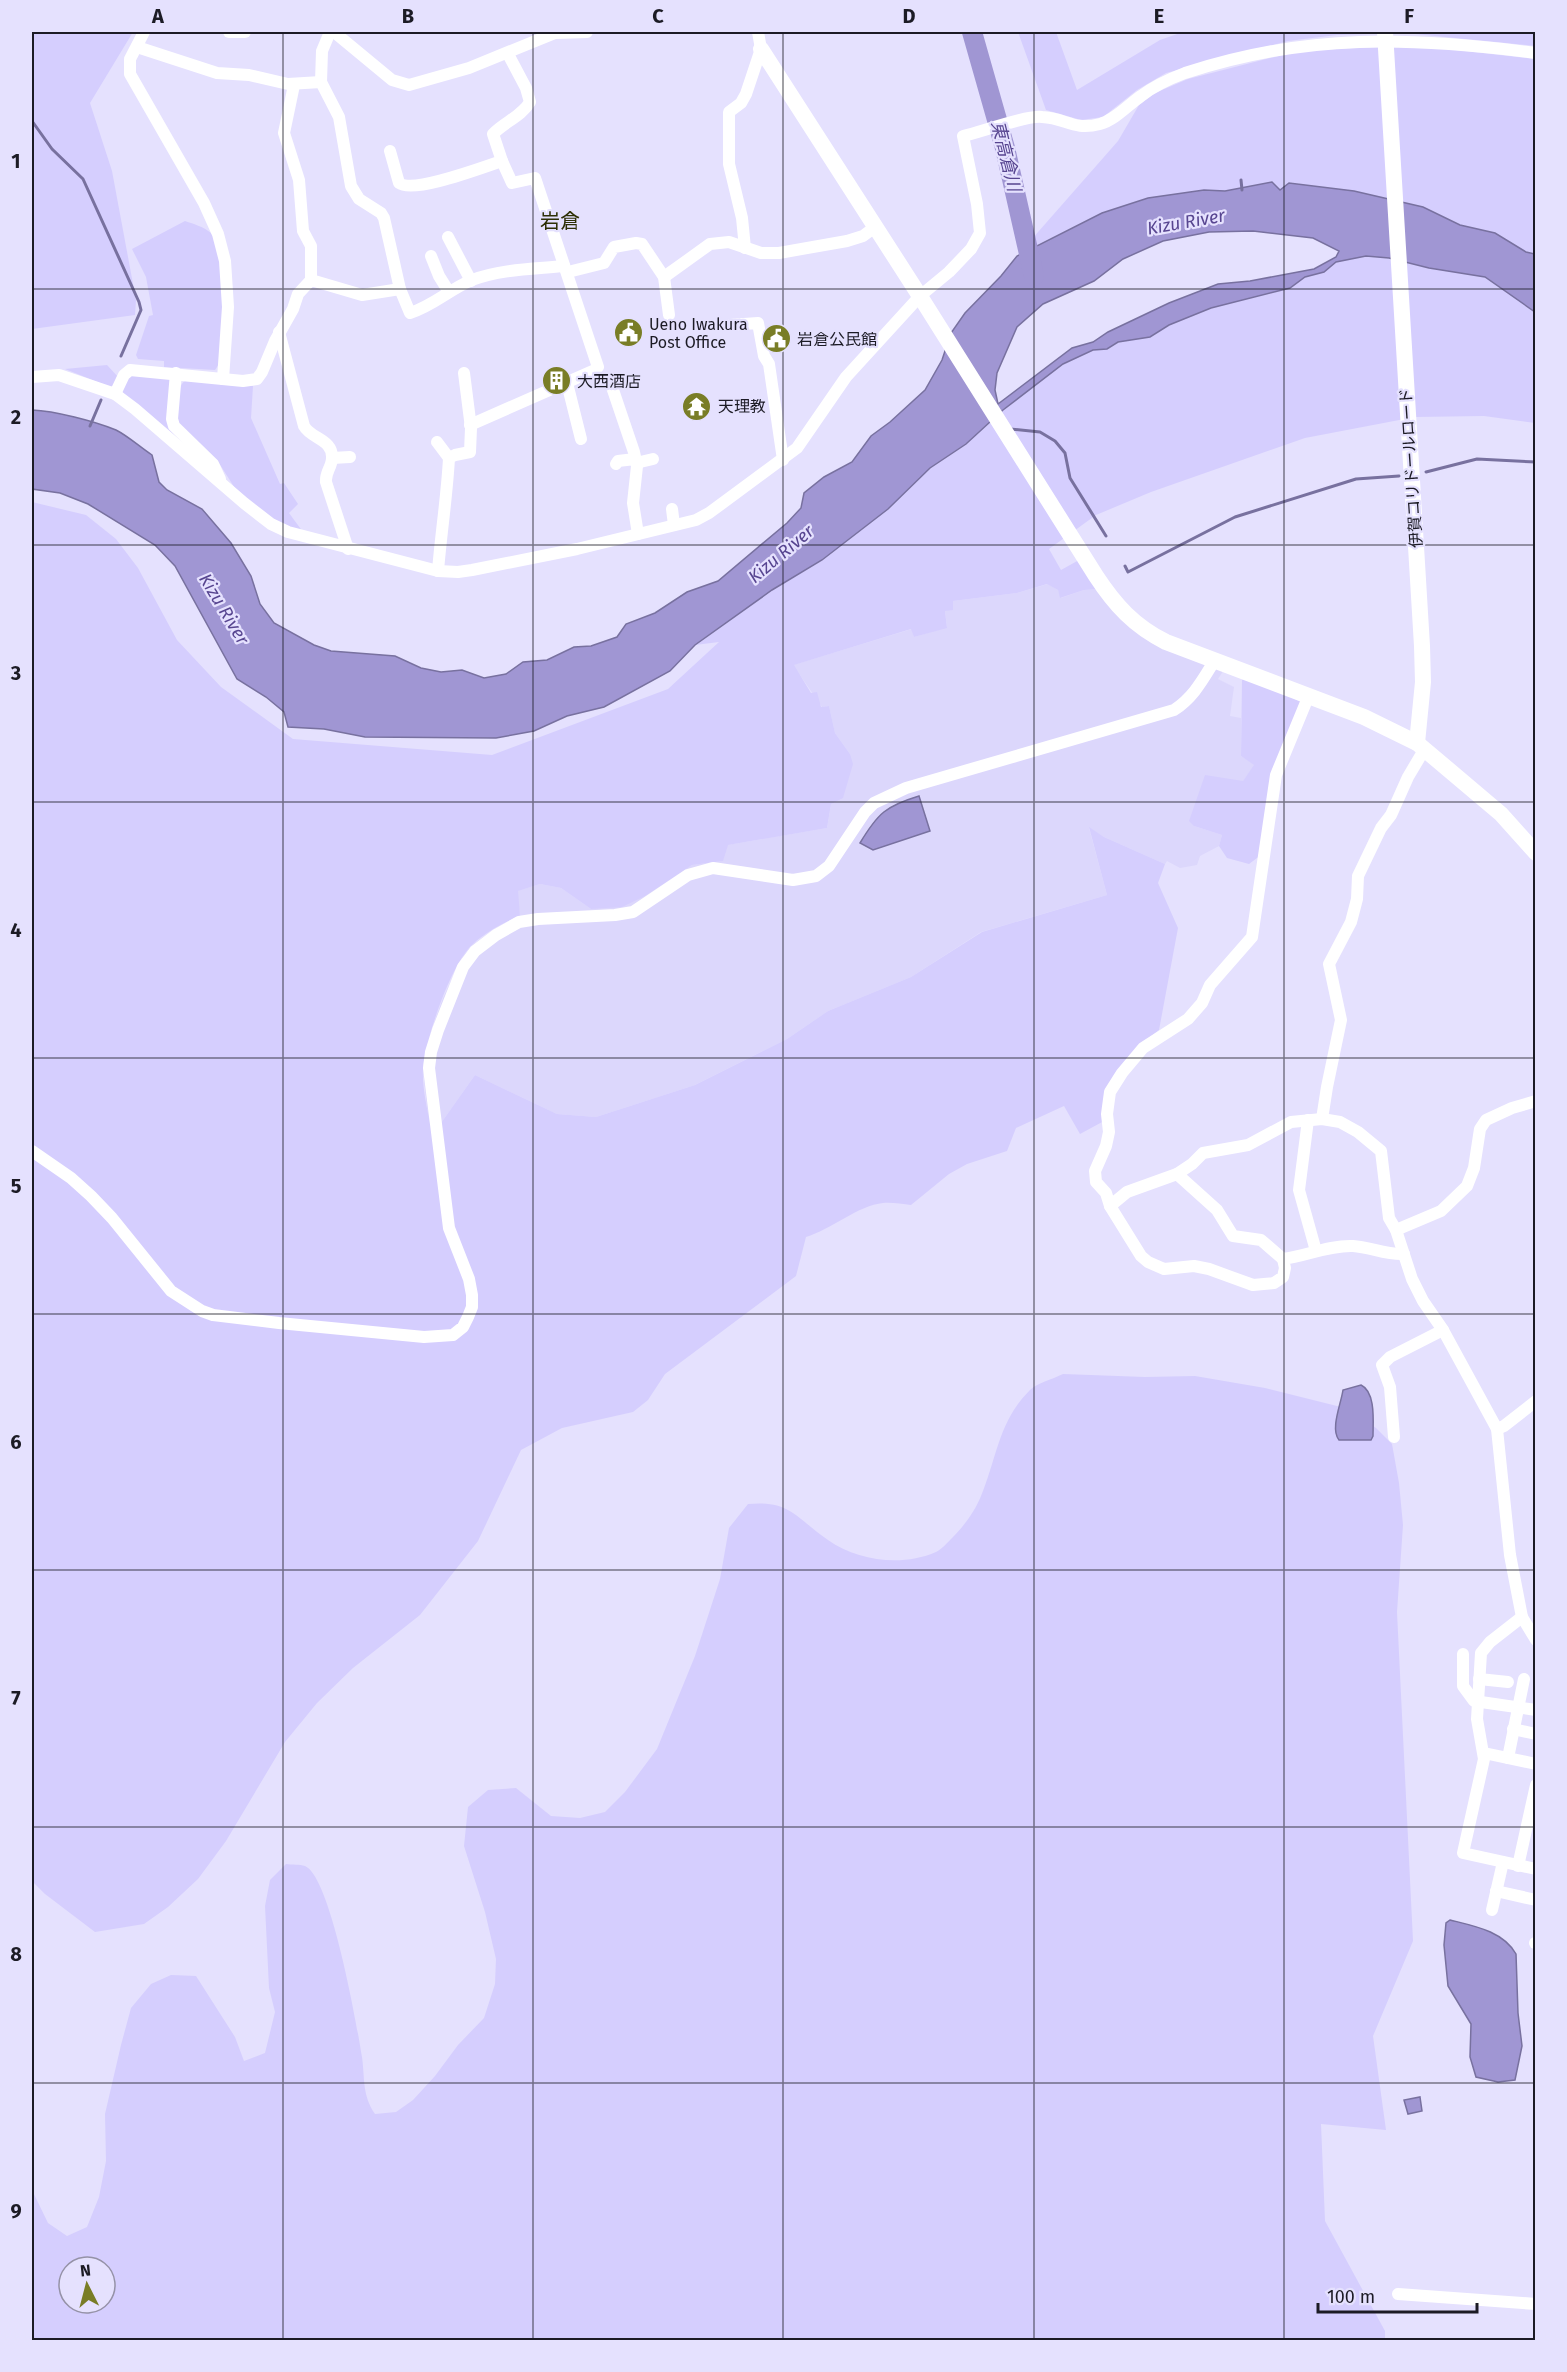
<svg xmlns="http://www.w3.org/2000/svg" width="1567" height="2372" viewBox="0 0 1567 2372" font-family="'Fira Sans','Noto Sans JP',sans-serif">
	<rect width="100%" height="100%" fill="#e5e1fe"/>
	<path fill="#dcd7fc" d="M1048 584 1058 590 1061 598 1084 590 1098 589 1112 608 1225 668 1218 679 1234 687 1230 716 1241 718V756L1255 765 1243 781 1194 826 1222 835 1219 846 1200 856 1197 865 1180 868 1167 861 1165 864 1104 837 1089 828 1107 895 981 932 911 977 828 1011 787 1039 695 1085 596 1117 557 1114 475 1075 441 1123 429 1125 423 1071 426 1046 443 998 463 956 472 945 499 926 520 916 517 891 540 884 561 888 591 909 670 878 692 865 722 861 727 845 827 828 831 804 850 754 835 733 829 706 822 707 793 665 912 629 914 637 947 627 945 611 953 601 1017 593Z"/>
	<g fill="#d5cefe" fill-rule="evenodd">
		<path d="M32 32H133L90 103 112 171 136 300 135 315 32 329Z"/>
		<path d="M1018 32H1056L1077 90 1160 40 1183 32H1535L1536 46 1405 33 1337 35 1288 41 1166 73 1137 90 1103 117 1081 120 1046 110Z"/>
		<path d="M1412 45 1535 59V254L1526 252 1495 233 1460 225 1423 207 1354 191 1280 190 1272 182 1225 191 1203 190 1148 198 1017 256 1118 141 1139 105 1155 93 1188 79 1298 51Z"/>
		<path d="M185 221C194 224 204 227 211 233 231 254 221 336 219 364L215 370 164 367V361L138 359 136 355 149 316 153 315 146 277 132 249Z"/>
		<path d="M1366 256 1389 258 1429 268 1485 277 1535 312V423L1484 416 1415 417 1305 438 1151 492 1096 515 1049 549 1061 570 1079 560 1098 589 1084 590 1060 598 1058 590 1047 584 1017 593 953 601V610L945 611 947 628 914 637 911 629 794 665 811 693 817 692 821 707 829 706 835 733 850 754 853 764 843 798 831 804 827 828 728 845 723 861 692 865 645 896 622 907 591 909 561 888 540 884 518 891 520 916C503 923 486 932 472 945 451 964 425 1040 423 1069 422 1087 427 1107 430 1124L441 1123 475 1075 557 1114 596 1117 695 1085 787 1039 828 1011 911 977 982 932 1107 895 1089 827 1104 837 1165 864 1158 883 1178 928 1159 1030 1140 1045 1119 1072 1104 1121 1080 1134 1064 1106 1016 1128 1007 1151 967 1164 949 1174 911 1205C902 1204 891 1202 883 1203 859 1205 830 1230 806 1237L796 1276 665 1374 648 1400 633 1412 562 1428 521 1450 478 1541 420 1615 353 1668 317 1703 285 1742 226 1841 198 1879 168 1907 144 1924 95 1932 45 1894 32 1881V502L86 515 116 539 138 568 177 640 221 687 293 739 492 755 668 689 719 642 695 645 772 590 822 560 888 509 930 468 966 444 1003 410 1063 364 1093 350 1107 349 1118 342 1150 337 1169 325 1211 308 1290 288 1305 277 1324 272 1336 262Z"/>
		<path d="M107 365 119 378 115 385 110 387 65 369Z"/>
		<path d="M129 375 167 376 171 380 180 439 179 441 122 392Z"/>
		<path d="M195 380 253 386 251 418 280 484 284 483 298 504 289 513 303 532 283 526 238 493 217 460 178 425C176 416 176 386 185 381 186 381 194 380 195 380Z"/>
		<path d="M1249 676 1303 703 1290 730 1261 855 1249 864 1227 858 1219 846 1222 835 1194 826 1189 821 1205 775 1243 781 1254 765 1241 756 1242 680Z"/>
		<path d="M1063 1374 1145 1377 1195 1376 1265 1388 1349 1409 1376 1428 1392 1444 1399 1483 1403 1525 1397 1612 1413 1941 1373 2036 1386 2130 1321 2124 1325 2221 1385 2331V2340H32V2190L48 2223 67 2236 87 2227 99 2197 106 2161 105 2114 121 2045 131 2008 151 1984 171 1975 196 1976 235 2037 244 2061 265 2053 275 2012 269 1988 265 1906 270 1880 286 1864C292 1865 300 1864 305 1866 331 1877 357 2026 362 2057 365 2079 362 2095 375 2114L396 2112 413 2100 435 2076 458 2045 484 2018 495 1984 496 1959 485 1912 464 1846 468 1807 488 1790 516 1788 551 1816 580 1818 605 1812 625 1792 657 1749 695 1656 720 1579 729 1528 748 1504C791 1500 797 1519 828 1540 858 1561 902 1567 936 1552 942 1549 947 1543 953 1537 964 1526 975 1511 981 1496 997 1458 998 1422 1030 1390 1037 1383 1053 1379 1063 1374ZM69 2267H105V2303H69Z"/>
	</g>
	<g fill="#a096d3" stroke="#78719f" stroke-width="1.5" fill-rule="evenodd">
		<path d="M1272 182 1280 190 1289 183 1354 191 1423 207 1460 225 1495 233 1526 252 1535 254V312L1485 277 1429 268 1389 258 1366 256 1336 262 1324 272 1305 277 1290 288 1211 308 1169 325 1150 337 1118 342 1107 349 1093 350 1063 364 1003 410 966 444 930 468 888 509 822 560 772 590 695 645 670 671 604 707 567 716 534 731 496 738 365 737 324 729 288 727 284 712 266 697 237 679 175 566 155 545 88 504 60 493 32 489V410C55 411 94 421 116 430 128 436 140 447 152 455L159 482 167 490 202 509 231 543 251 576 260 604 274 623 314 645 331 651 395 656 421 668 441 672 462 670 484 678 506 674 523 662 547 660 574 647 591 646 617 637 626 624 655 613 687 592 718 581 787 523 801 508 804 493 824 477 852 462 871 436 890 422 925 390 942 360 951 333 965 313 1001 276 1017 256 1102 213 1148 198 1204 190 1225 191ZM1253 231 1313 238 1339 251 1336 257 1314 269 1250 281 1218 284 1169 303 1108 332 1093 342 1072 348 998 404 995 390 997 373 1017 327 1043 304 1094 281 1123 259 1163 241 1209 232Z"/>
		<path d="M919 796 930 831 873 850 860 843C878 813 886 806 919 796Z"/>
		<path d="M1361 1385C1376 1392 1373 1422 1373 1436L1371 1440H1339C1330 1429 1341 1404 1343 1390Z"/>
		<path d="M1450 1920C1474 1926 1503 1931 1516 1954L1518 2013 1522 2046 1515 2080 1498 2082 1476 2077 1470 2057 1471 2024 1448 1986 1444 1945 1446 1923Z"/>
		<path d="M1420 2097 1422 2111 1408 2114 1404 2100Z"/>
	</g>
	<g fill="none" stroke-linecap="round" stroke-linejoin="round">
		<g stroke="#78719f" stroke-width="3">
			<path d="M32 121 52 149 83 179 139 302 141 310 121 356"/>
			<path d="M1241 180 1242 190"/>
			<path d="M90 426 101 400"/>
			<path d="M1010 429 1040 432 1055 441 1065 453 1070 478 1106 536"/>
			<path d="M1426 472 1477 459 1536 462"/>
			<path d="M1125 566 1128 572 1235 517 1356 479 1399 476"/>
		</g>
		<path stroke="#a096d3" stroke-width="20" d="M972 32 1005 148 1034 276"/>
		<g stroke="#fff" stroke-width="12">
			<path d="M144 32 130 59V74L204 203 218 234 225 261 228 307 223 379"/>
			<path d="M229 32H245"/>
			<path d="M334 32 392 80 409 85 469 68 555 33 587 32"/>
			<path d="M137 47 217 73 249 75 288 84 321 82 339 117 351 186 359 199 381 213 384 218 400 289 410 313C433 306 450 289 472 280 501 269 534 269 564 266"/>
			<path d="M321 82 322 51 330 32"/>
			<path d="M294 85 284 133 299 180 303 231 311 246V280"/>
			<path d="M390 151 399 183C414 194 483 167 502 161L493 134C504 122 521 117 530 102L526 88 508 54"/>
			<path d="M448 237 471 281"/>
			<path d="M745 248 742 218 729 164V112L741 103 746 94 761 49 758 32"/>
			<path d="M431 256 439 276 449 292"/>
			<path d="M568 272 604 263 614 247 636 243 642 244 664 277 669 315"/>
			<path d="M664 277 710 244 729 242 761 253H779L847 241 863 236 875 227"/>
			<path d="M730 325 758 323 764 356 769 364 783 460"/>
			<path d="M279 332 304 426C311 439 333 439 332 458 332 467 325 472 326 482L348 549"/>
			<path d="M176 373 172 419 174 426 213 464 220 479"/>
			<path d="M32 377 59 375 115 394 135 409 244 503 271 524 288 532 438 571 458 572 472 570 577 549 696 520 709 513 797 448 846 377 920 296 949 272 971 249 980 233 977 204 963 136C981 132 1027 115 1042 117 1066 118 1073 131 1100 124 1115 120 1128 105 1141 96 1154 86 1169 79 1185 73 1307 33 1411 37 1536 53"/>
			<path d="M567 383 581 439"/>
			<path d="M611 384 634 452 637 466 633 503 638 534"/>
			<path d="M115 394 124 375 130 370 243 381 257 379 262 372 275 341 293 309 298 294 311 280 362 295 400 289"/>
			<path d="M470 425 595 370 598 367 535 178 512 183 502 161"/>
			<path d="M437 442 449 458"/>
			<path d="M332 458 350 457"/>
			<path d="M636 463 653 459"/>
			<path d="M616 464 618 461 635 459"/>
			<path d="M672 509 674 525"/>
			<path d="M438 571C441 533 447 496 449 458L455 455 470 452 471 428 464 373"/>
			<path d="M1309 695 1276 775 1252 937 1210 985 1202 1003 1188 1019 1143 1048 1122 1073 1110 1092 1107 1114 1109 1132 1106 1146 1095 1171 1096 1182 1106 1193 1110 1206 1141 1256 1148 1262 1164 1269 1194 1266 1209 1269 1253 1285 1274 1283 1283 1277 1285 1268 1283 1259C1306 1256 1329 1245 1353 1246 1370 1247 1386 1255 1404 1254"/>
			<path d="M1322 1119 1327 1087 1341 1020 1329 964 1351 922 1357 899 1358 876 1381 828 1391 815 1408 777 1424 750"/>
			<path d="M1308 1120 1299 1190 1316 1251"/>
			<path d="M32 1151 71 1178 91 1196 112 1218 171 1291 202 1311 213 1315 279 1323 424 1337 453 1335 463 1327 468 1317 472 1307V1295L469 1279 449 1228 429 1068 431 1052 438 1030 463 967 475 951 496 935 519 922 538 919 615 915 633 912 688 875 713 868 793 880 816 876 829 866 865 812 874 803 906 788 1174 710C1194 697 1203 679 1215 660"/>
			<path d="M1177 1174 1217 1210 1233 1236 1261 1240 1283 1259"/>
			<path d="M1110 1206 1127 1192 1177 1174 1192 1164 1203 1153 1248 1145 1291 1122 1322 1119 1340 1122 1358 1132 1381 1151 1389 1218 1396 1230 1412 1279 1423 1301 1443 1330 1497 1429 1510 1555 1522 1617 1536 1640"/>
			<path d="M1396 1230 1441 1211 1467 1186 1474 1168 1480 1129 1486 1120 1512 1108 1536 1101"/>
			<path d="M1497 1429 1504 1426 1536 1401"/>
			<path d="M1394 1437 1390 1387 1382 1365 1390 1357 1443 1330"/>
			<path d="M1522 1617 1490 1642 1481 1653 1477 1719 1484 1759 1463 1853 1536 1869"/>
			<path d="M1463 1654V1686L1474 1701 1536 1710"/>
			<path d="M1479 1679 1508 1682"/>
			<path d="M1513 1729 1536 1734"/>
			<path d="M1484 1753 1536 1764"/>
			<path d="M1508 1758 1524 1679"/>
			<path d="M1518 1866 1536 1785"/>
			<path d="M1496 1891 1536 1900"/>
			<path d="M1492 1910 1503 1862"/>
			<path d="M1535 1943H1536"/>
			<path d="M1398 2294 1536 2304"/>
		</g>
		<g stroke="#fff" stroke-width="16">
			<path d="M1385 32 1422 646 1423 682 1417 743"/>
			<path d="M761 49 923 301 1096 576C1115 605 1134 626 1166 642L1364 717 1417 743 1501 814 1536 853"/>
		</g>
	</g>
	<path fill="none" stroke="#1c1b25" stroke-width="1.5" stroke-opacity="0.55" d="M283 32V2340M533 32V2340M783 32V2340M1034 32V2340M1284 32V2340M32 289H1536M32 545H1536M32 802H1536M32 1058H1536M32 1314H1536M32 1570H1536M32 1827H1536M32 2083H1536"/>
	<defs>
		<symbol id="civic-disc" viewBox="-11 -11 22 22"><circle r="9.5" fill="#797d26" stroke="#e5e1fe"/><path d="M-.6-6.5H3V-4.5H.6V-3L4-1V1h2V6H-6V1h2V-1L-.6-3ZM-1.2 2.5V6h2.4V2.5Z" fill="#fff"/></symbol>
		<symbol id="building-disc" viewBox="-11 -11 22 22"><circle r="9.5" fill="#797d26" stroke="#e5e1fe"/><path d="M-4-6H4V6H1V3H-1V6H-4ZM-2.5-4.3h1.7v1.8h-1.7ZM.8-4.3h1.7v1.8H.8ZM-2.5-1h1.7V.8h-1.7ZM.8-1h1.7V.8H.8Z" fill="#fff"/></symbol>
		<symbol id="temple-disc" viewBox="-11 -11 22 22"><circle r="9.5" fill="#797d26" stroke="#e5e1fe"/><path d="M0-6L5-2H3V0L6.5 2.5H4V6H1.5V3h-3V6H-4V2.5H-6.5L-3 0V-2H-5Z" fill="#fff"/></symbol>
	</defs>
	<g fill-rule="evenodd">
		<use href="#civic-disc" x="612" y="316" width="33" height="33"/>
		<use href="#civic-disc" x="760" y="322" width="33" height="33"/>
		<use href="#building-disc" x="540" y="364" width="33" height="33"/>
		<use href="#temple-disc" x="680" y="390" width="33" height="33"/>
	</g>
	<g text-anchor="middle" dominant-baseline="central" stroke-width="4.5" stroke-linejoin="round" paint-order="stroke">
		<g font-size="16" fill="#1c1b25" stroke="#e5e1fe" text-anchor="start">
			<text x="649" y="324">Ueno Iwakura<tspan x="649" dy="18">Post Office</tspan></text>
			<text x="797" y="339">岩倉公民館</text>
			<text x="577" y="381">大西酒店</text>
			<text x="718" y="406">天理教</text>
		</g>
		<g font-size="16" fill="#1c1b25" stroke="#e5e1fe">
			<text transform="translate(1411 468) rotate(-94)">伊賀コリドールロード</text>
		</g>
		<g font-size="18" font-style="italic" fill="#574590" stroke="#e5e1fe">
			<text transform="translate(1006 156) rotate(76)">東高倉川</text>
			<text transform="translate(1186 222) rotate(-10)">Kizu River</text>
			<text transform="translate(781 554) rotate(-40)">Kizu River</text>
			<text transform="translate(224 609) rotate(59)">Kizu River</text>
		</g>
		<g font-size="20" fill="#2e3006" stroke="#e5e1fe">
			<text x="560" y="221">岩倉</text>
		</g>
	</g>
	<rect width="1567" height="2372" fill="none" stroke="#e5e1fe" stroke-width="66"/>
	<g transform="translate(87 2285) rotate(354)"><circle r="28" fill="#e5e1fe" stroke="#9592a7" stroke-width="1.5"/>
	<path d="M0-4.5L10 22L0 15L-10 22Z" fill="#797d26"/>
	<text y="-9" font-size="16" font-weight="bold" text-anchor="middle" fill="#1c1b25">N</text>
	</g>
	<path d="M1318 2303v9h159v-9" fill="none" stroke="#1c1b25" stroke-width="3"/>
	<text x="1327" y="2303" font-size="18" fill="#1c1b25" stroke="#e5e1fe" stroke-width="4.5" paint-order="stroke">100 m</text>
	<rect x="33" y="33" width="1501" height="2306" fill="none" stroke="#1c1b25" stroke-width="2"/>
	<g font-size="20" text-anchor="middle" font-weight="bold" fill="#1c1b25">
		<text x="158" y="23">A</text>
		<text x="408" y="23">B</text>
		<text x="658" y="23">C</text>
		<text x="909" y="23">D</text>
		<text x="1159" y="23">E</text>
		<text x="1409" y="23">F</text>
		<text x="16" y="168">1</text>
		<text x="16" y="424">2</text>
		<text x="16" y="680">3</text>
		<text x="16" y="937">4</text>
		<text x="16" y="1193">5</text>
		<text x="16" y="1449">6</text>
		<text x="16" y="1705">7</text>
		<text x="16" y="1961">8</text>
		<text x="16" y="2218">9</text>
	</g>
</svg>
